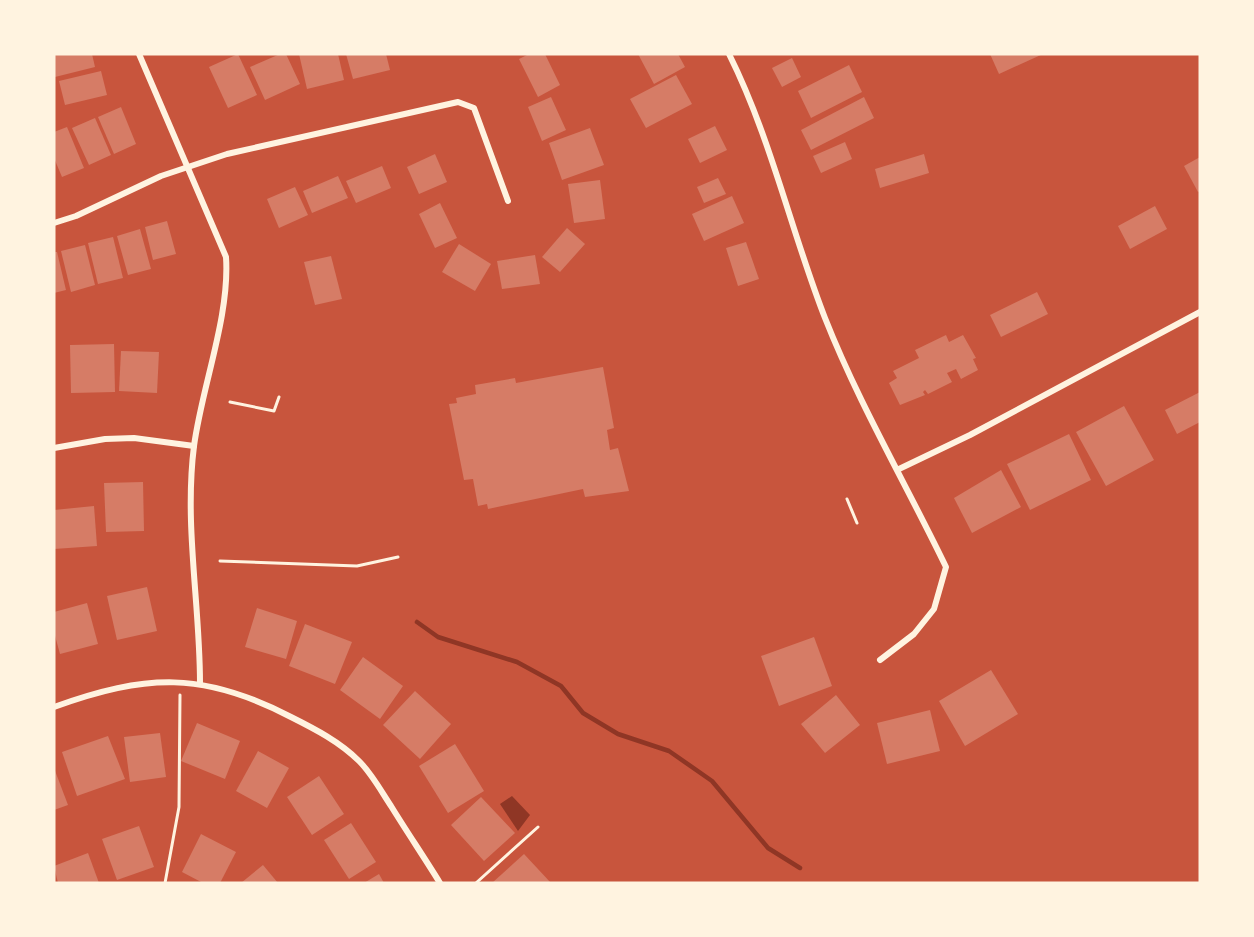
<svg xmlns="http://www.w3.org/2000/svg" width="1254" height="937" viewBox="0 0 1254 937" font-family="Lato,sans-serif">
	<rect width="100%" height="100%" fill="#c8553d"/>
	<path fill="#8f3625" d="M512 796 530 815 518 831 500 804Z"/>
	<g fill="none" stroke-linecap="round" stroke-linejoin="round">
		<path stroke="#8f3625" stroke-width="4.5" d="M417 622 438 637 517 662 561 686 583 713 618 734 669 751 712 781 768 848 800 868"/>
	</g>
	<g fill="#d67c66">
		<path d="M54 54H92L95 67 55 77Z"/>
		<path d="M238 54 257 95 228 108 209 67Z"/>
		<path d="M280 54H286L300 84 265 100 250 67Z"/>
		<path d="M299 54H338L344 80 307 89Z"/>
		<path d="M346 54H386L390 70 353 79Z"/>
		<path d="M529 54H545L560 85 538 97 519 59Z"/>
		<path d="M638 54H678L685 67 654 84Z"/>
		<path d="M990 54H1043L999 74Z"/>
		<path d="M792 58 801 77 782 87 772 68Z"/>
		<path d="M849 65 862 92 811 118 798 91Z"/>
		<path d="M101 71 107 95 65 105 59 81Z"/>
		<path d="M676 75 692 104 646 128 630 99Z"/>
		<path d="M551 97 566 130 542 141 528 107Z"/>
		<path d="M864 97 874 118 811 150 801 130Z"/>
		<path d="M121 107 136 144 114 154 98 117Z"/>
		<path d="M95 118 111 155 89 165 72 128Z"/>
		<path d="M715 126 727 150 700 163 688 139Z"/>
		<path d="M67 127 84 168 62 177 54 158V132Z"/>
		<path d="M590 128 604 165 562 180 549 143Z"/>
		<path d="M845 142 852 159 821 173 813 156Z"/>
		<path d="M435 154 447 182 419 194 407 167Z"/>
		<path d="M924 154 929 173 880 188 875 169Z"/>
		<path d="M1200 157V191L1198 192 1184 166Z"/>
		<path d="M382 166 391 188 356 203 346 181Z"/>
		<path d="M338 176 348 198 312 213 303 191Z"/>
		<path d="M718 178 726 194 704 203 697 187Z"/>
		<path d="M600 180 605 219 574 223 568 184Z"/>
		<path d="M295 187 308 215 279 228 267 199Z"/>
		<path d="M732 196 744 223 704 241 692 214Z"/>
		<path d="M440 203 457 238 435 248 419 214Z"/>
		<path d="M1155 206 1167 229 1130 249 1118 226Z"/>
		<path d="M167 221 176 254 153 260 145 227Z"/>
		<path d="M567 228 585 244 560 272 542 257Z"/>
		<path d="M140 229 151 269 128 275 117 236Z"/>
		<path d="M113 237 123 278 98 284 88 243Z"/>
		<path d="M746 242 759 279 738 286 726 248Z"/>
		<path d="M459 244 491 264 475 291 442 272Z"/>
		<path d="M85 245 95 285 71 292 61 251Z"/>
		<path d="M54 252H57L66 290 54 293Z"/>
		<path d="M535 255 540 284 502 289 497 261Z"/>
		<path d="M331 256 342 299 315 305 304 262Z"/>
		<path d="M1037 292 1048 314 1001 337 990 315Z"/>
		<path d="M946 335 949 342 963 335 976 358 973 359 978 370 961 379 956 369 947 373 952 382 928 394 925 390 923 392 925 395 900 405 889 383 897 378 893 371 919 358 915 350Z"/>
		<path d="M114 344 115 392 71 393 70 345Z"/>
		<path d="M121 351 159 352 157 393 119 391Z"/>
		<path d="M603 367 614 428 607 430 610 450 618 448 629 491 585 497 583 489 488 509 487 504 478 506 473 479 464 480 449 404 457 403 456 398 476 394 475 385 515 378 516 383Z"/>
		<path d="M1200 392V422L1177 434 1165 410Z"/>
		<path d="M1124 406 1154 460 1106 486 1076 432Z"/>
		<path d="M1069 434 1091 480 1030 510 1007 464Z"/>
		<path d="M1001 470 1021 507 972 533 954 498Z"/>
		<path d="M143 482 144 531 106 532 104 483Z"/>
		<path d="M94 506 97 546 54 549V510Z"/>
		<path d="M147 587 157 631 117 640 107 596Z"/>
		<path d="M87 603 98 644 60 654 54 632V612Z"/>
		<path d="M257 608 297 621 286 659 245 647Z"/>
		<path d="M305 624 352 642 335 684 289 666Z"/>
		<path d="M814 637 832 686 779 706 761 656Z"/>
		<path d="M363 657 403 686 380 719 340 690Z"/>
		<path d="M991 670 1018 714 965 746 939 701Z"/>
		<path d="M415 691 451 724 420 759 383 725Z"/>
		<path d="M836 695 860 725 825 753 801 724Z"/>
		<path d="M930 710 940 751 887 764 877 723Z"/>
		<path d="M197 723 240 741 225 779 181 761Z"/>
		<path d="M160 733 166 777 130 782 124 737Z"/>
		<path d="M108 736 125 779 77 796 62 752Z"/>
		<path d="M455 744 484 791 448 813 419 766Z"/>
		<path d="M258 751 289 768 267 808 236 791Z"/>
		<path d="M54 768 68 805 54 810Z"/>
		<path d="M319 776 344 814 312 835 287 797Z"/>
		<path d="M481 797 515 833 484 861 451 825Z"/>
		<path d="M351 823 376 862 349 879 324 840Z"/>
		<path d="M139 826 154 867 117 880 102 839Z"/>
		<path d="M201 834 236 852 220 883H203L182 872Z"/>
		<path d="M88 853 99 883H58L54 866Z"/>
		<path d="M524 854 551 883H492Z"/>
		<path d="M263 865 278 883H241Z"/>
		<path d="M379 874 384 883H364Z"/>
	</g>
	<g fill="none" stroke-linecap="round" stroke-linejoin="round">
		<g stroke="#fff3e0" stroke-width="3">
			<path d="M230 402 274 411 279 397"/>
			<path d="M847 499 857 523"/>
			<path d="M220 561 357 566 398 557"/>
			<path d="M165 883 179 807 180 695"/>
			<path d="M476 883 538 827"/>
		</g>
		<g stroke="#fff3e0" stroke-width="6">
			<path d="M139 54 226 257C230 316 202 386 194 446 184 525 200 604 200 683"/>
			<path d="M729 54C771 138 791 231 825 318 859 404 906 484 946 567L934 609 914 634 880 660"/>
			<path d="M54 223 76 216 161 176 227 154 458 102 474 108 508 201"/>
			<path d="M54 448 105 439 134 438 194 446"/>
			<path d="M899 469 970 435 1200 312"/>
			<path d="M54 707C146 674 203 671 291 717 315 729 340 742 359 761 372 774 381 791 391 806 407 832 424 857 440 883"/>
		</g>
	</g>
	<rect width="1254" height="937" fill="none" stroke="#fff3e0" stroke-width="111"/>
</svg>
